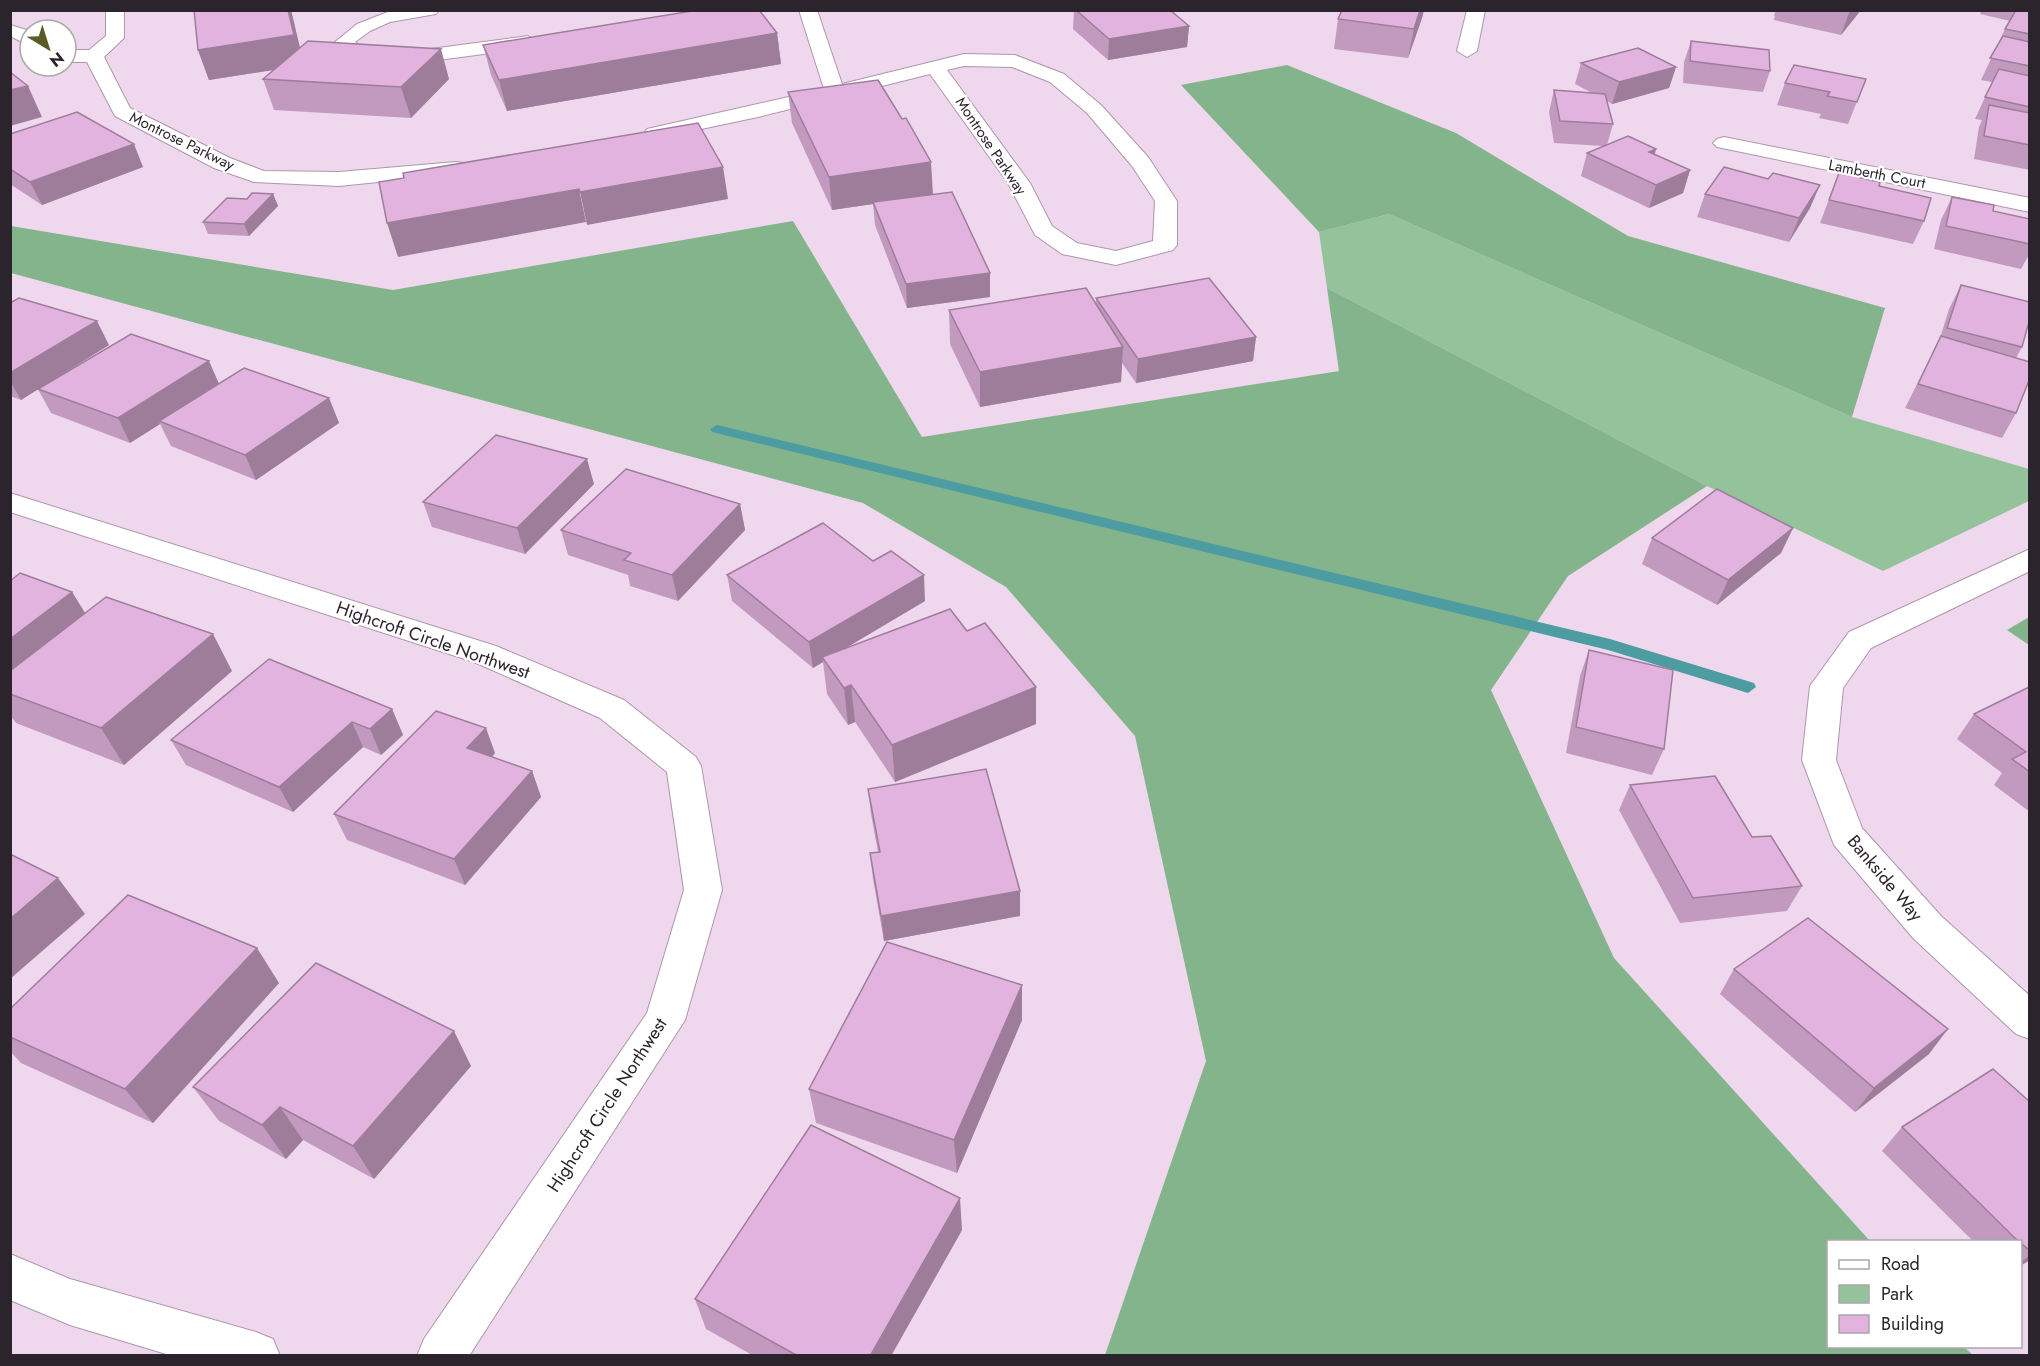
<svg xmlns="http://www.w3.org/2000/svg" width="2040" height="1366" viewBox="0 0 2040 1366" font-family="Jost,sans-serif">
	<rect width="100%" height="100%" fill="#efd8ed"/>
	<path fill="#93c29b" d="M1389 214 1852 417 2029 469V501L1883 571 1707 486 1327 288 1319 232Z"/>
	<g fill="#84b48c">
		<path d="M1287 65 1456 133 1628 236 1885 308 1852 417 1389 214 1319 232 1181 85Z"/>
		<path d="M793 221 922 437 1339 371 1327 288 1707 486 1568 576 1491 690 1614 958 1870 1241 1828 1242V1346L1964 1347 1973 1355H1105L1206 1061 1135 736 1006 587 863 503 11 273V226L393 290Z"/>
		<path d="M2029 617V645L2007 630Z"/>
	</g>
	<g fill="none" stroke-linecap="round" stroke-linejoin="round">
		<path fill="#4c9ca1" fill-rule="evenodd" d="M717 425 1610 639 1754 683 1756 687 1748 693 1608 650 712 432 710 429Z"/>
		<defs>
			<g id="minor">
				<path d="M106 10H124V38L104 57 130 108 230 158 264 171 339 172 456 162 464 163 467 168 464 173 456 174 339 186 254 182 214 168 115 116 87 62H66V50H89L106 36Z"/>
				<path d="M393 10H439L436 14 390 22 370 31 355 42 367 51 408 52 528 36 537 42 528 48 408 64 362 63 355 61 335 42 357 24Z"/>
				<path d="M799 10H817L842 84 964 54 1015 55 1064 74 1101 105 1148 157 1177 201V245L1173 250 1116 265 1062 254 1035 235 1008 183 930 74 758 117 654 139 647 137 644 133 647 129 824 89ZM964 66 1012 67 1050 82 1087 113 1132 166 1155 201 1153 241 1116 251 1077 243 1052 226 1030 183 947 70Z"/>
				<path d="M1467 10H1485L1477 51 1467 57 1457 51Z"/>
				<path d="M10 25 30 31V46L10 36Z"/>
				<path d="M1724 137 2030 198V212L1717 147 1713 143 1717 139Z"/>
				<path d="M10 493 496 646 624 700 696 757 701 766 722 890 685 1020 469 1356H417L424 1339 647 1013 684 890 667 772 600 718 474 662 10 512Z"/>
				<path d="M2030 549V571L1871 648 1843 688 1836 760 1862 828 1941 916 2030 996V1039L2016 1034 1913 938 1834 845 1802 760 1810 686 1849 632Z"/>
				<path d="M10 1254 70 1279 256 1332 273 1339 280 1356H173L70 1325 10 1300Z"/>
			</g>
		</defs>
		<use href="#minor" stroke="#ac97ab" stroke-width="2"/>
		<use href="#minor" fill="#fff" fill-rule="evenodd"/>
	</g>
	<g fill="#c29abf">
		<path d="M194 10H291L300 48 449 79 411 118 274 110 263 79 274 70 209 80 198 50Z"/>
		<path d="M1074 10H1170L1189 26 1187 47 1108 60 1073 29Z"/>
		<path d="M1342 10H1424L1422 18 1408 58 1334 49 1338 19Z"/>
		<path d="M1776 10H1861L1841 35 1774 20 1775 16H1774Z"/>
		<path d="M1982 10H2030V170L1974 159 1979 127 1982 120 1975 119 1992 82 1981 80 2005 29 2010 21 1980 14Z"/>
		<path d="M777 33 781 64 507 111 491 75 483 45Z"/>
		<path d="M1691 41 1770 71 1763 92 1683 83 1684 62Z"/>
		<path d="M1581 63 1676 67 1669 88 1612 104 1607 101 1613 124 1607 145 1656 149 1655 154 1690 170 1683 193 1649 208 1581 176 1587 153 1603 146 1554 143 1549 112 1554 90 1592 93 1575 84Z"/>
		<path d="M1866 79 1848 124 1819 118 1821 114 1777 105 1785 83Z"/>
		<path d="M788 92 933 194 990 273V297L907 308 875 225 873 204 832 210 792 123Z"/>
		<path d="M10 134 143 167 42 205 10 184Z"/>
		<path d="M1839 173 1924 221 1913 244 1820 223Z"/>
		<path d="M273 194 278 206 249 236 208 234 203 222 247 199Z"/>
		<path d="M1705 194 1810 208 1789 242 1697 217Z"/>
		<path d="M1952 197 1993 211 2030 219V253L2021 269 1934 249 1941 220Z"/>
		<path d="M1961 285 2022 347 2016 358V413L2002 438 1905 408 1940 338 1949 309Z"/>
		<path d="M1096 298 1256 337 1253 361 1136 383 1122 363 1121 382 980 407 950 344 949 310 1096 304Z"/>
		<path d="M10 303 109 345 64 373 219 383 329 398 339 423 256 480 171 446 160 424 130 443 51 413 38 389 21 400 10 396Z"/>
		<path d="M594 484 525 554 432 527 423 502Z"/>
		<path d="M740 504 745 530 678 601 630 586 628 575 568 555 561 530Z"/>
		<path d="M1793 528 1781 553 1717 605 1642 564 1652 538Z"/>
		<path d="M727 575 925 601 844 649 967 631 1036 687V724L895 782 855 722 848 725 827 694 823 662 813 668 732 601Z"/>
		<path d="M10 581 72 592 85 613 232 671 124 765 16 723 10 715Z"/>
		<path d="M1589 650 1664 749 1652 775 1566 753 1580 676Z"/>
		<path d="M2030 687V812L1994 785 2002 773 1957 739 1974 714Z"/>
		<path d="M392 709 403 735 381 755 363 747 293 812 186 765 171 740Z"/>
		<path d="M495 753 492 757 532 771 541 797 465 885 347 840 334 814Z"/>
		<path d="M1630 785 1752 837 1802 886 1787 911 1680 923 1619 810Z"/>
		<path d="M868 789 1020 891V916L884 941 873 879 870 853 878 852 871 814Z"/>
		<path d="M1734 969 1929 1054 1855 1112 1720 994Z"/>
		<path d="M279 983 153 1123 21 1063 10 1051V1009Z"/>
		<path d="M1022 985V1020L957 1173 816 1123 809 1089Z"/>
		<path d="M471 1066 374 1179 303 1140 286 1159 219 1121 193 1087Z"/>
		<path d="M2030 1102V1260L2020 1266V1242H1974L1882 1151 1902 1127Z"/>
		<path d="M962 1230 891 1356H754L706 1329 695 1299Z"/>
	</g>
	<g fill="#9e7d9b">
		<path d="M288 10H291L304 65 209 80 198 50Z"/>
		<path d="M1420 10H1424L1422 18 1408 58 1414 29Z"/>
		<path d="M1850 10H1861L1841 35Z"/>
		<path d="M1189 26 1187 47 1108 60 1109 39Z"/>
		<path d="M777 33 781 64 507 111 499 80Z"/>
		<path d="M441 49 449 79 411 118 401 87Z"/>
		<path d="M1676 67 1669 88 1612 104 1619 82Z"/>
		<path d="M28 86 42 117 10 126V90Z"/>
		<path d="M134 144 143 167 42 205 30 182Z"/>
		<path d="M1656 149 1649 171V152Z"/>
		<path d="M931 162 933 195 873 202V204L832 210 829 177Z"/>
		<path d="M723 167 728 199 587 225 580 192Z"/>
		<path d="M1690 170 1683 193 1649 208 1656 185Z"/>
		<path d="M1820 185 1810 208 1789 242 1799 218Z"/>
		<path d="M579 189 586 222 398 257 387 223Z"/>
		<path d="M273 194 278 206 249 236 244 224Z"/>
		<path d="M990 273V297L907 308 906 284Z"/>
		<path d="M97 321 109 345 21 400 10 381V373Z"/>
		<path d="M1256 337 1253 361 1136 383 1138 359Z"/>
		<path d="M1123 347 1121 382 980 407V372Z"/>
		<path d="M209 361 220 386 159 421 160 424 130 443 118 418Z"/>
		<path d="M329 398 339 423 256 480 245 455Z"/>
		<path d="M587 459 594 484 525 554 517 528Z"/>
		<path d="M740 504 745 530 678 601 672 575Z"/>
		<path d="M1793 528 1781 553 1717 605 1728 580Z"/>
		<path d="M924 575 925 601 824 661 822 657 823 662 813 668 809 642Z"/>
		<path d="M72 592 88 618 10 678V639Z"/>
		<path d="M213 634 232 671 124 765 101 728Z"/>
		<path d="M851 685 855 722 848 725 844 688Z"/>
		<path d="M1036 687V724L895 782 892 745Z"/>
		<path d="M392 709 403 735 381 755 370 729Z"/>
		<path d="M352 722 363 747 293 812 279 787Z"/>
		<path d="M486 728 495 753 477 774 467 748Z"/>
		<path d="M532 771 541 797 465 885 454 859Z"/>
		<path d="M58 878 85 914 10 979V919Z"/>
		<path d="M1020 891V916L884 941 881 916Z"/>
		<path d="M257 948 279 983 153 1123 125 1089Z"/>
		<path d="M1022 985V1020L957 1173 954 1140Z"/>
		<path d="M1948 1029 1929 1054 1855 1112 1874 1088Z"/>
		<path d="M454 1031 471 1066 374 1179 353 1146Z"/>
		<path d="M280 1107 303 1140 286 1159 262 1125Z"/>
		<path d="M960 1198 962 1230 891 1356H870Z"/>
		<path d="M2030 1255V1260L2020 1266V1263Z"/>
	</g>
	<g fill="#e1b3de" stroke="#9e7d9b" stroke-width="1.5">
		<path d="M194 10H288L294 35 198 50Z"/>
		<path d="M698 10H759L777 33 499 80 483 45Z"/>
		<path d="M1076 10H1170L1189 26 1109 39Z"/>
		<path d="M1342 10H1420L1414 29 1338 19Z"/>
		<path d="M2016 10H2030V34L2005 29Z"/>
		<path d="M2003 36 2030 42V66L1990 58Z"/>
		<path d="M308 41 441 49 401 87 263 79Z"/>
		<path d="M1691 41 1769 50 1770 71 1690 61Z"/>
		<path d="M1638 48 1676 67 1619 82 1581 63Z"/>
		<path d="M1794 65 1866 79 1857 102 1827 96 1830 92 1785 83Z"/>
		<path d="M1999 69 2030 76V107L1985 97Z"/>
		<path d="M10 72 28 86 10 90Z"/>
		<path d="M878 80 902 119 906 118 931 162 829 177 788 92Z"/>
		<path d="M1554 90 1605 94 1613 124 1560 121Z"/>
		<path d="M1989 105 2030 113V145L1984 136Z"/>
		<path d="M77 112 134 144 30 182 10 169V134Z"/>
		<path d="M698 123 723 167 580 192 579 189 387 223 379 182 404 178 403 173Z"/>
		<path d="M1628 136 1656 149 1649 152 1690 170 1656 185 1587 153Z"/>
		<path d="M1724 167 1768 179 1773 173 1820 185 1799 218 1705 194Z"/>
		<path d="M1839 173 1880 182 1879 186 1931 198 1924 221 1829 200Z"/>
		<path d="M952 192 990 273 906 284 873 202Z"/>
		<path d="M252 193 273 194 244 224 203 222 227 198 247 199Z"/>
		<path d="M1952 197 1994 205 1993 211 2030 219V244L1946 226Z"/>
		<path d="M1209 278 1256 337 1138 359 1096 298Z"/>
		<path d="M1961 285 2030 302V318L2022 347 1947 328Z"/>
		<path d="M1086 288 1123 347 980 372 949 310Z"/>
		<path d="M19 298 97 321 10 373V303Z"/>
		<path d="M131 334 209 361 118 418 38 389Z"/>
		<path d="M1941 336 2030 362V378L2016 413 1918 384Z"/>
		<path d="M244 368 329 398 245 455 159 421Z"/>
		<path d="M496 435 587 459 517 528 423 502Z"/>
		<path d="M626 469 740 504 672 575 624 560 631 553 561 530Z"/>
		<path d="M1717 489 1793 528 1728 580 1652 538Z"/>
		<path d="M823 523 873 561 891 551 924 575 809 642 727 575Z"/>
		<path d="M20 573 72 592 10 639V581Z"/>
		<path d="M106 597 213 634 101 728 10 694V671Z"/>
		<path d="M950 609 967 631 985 623 1036 687 892 745 851 685 844 688 822 657Z"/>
		<path d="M1589 650 1673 670 1664 749 1576 727Z"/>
		<path d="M269 659 392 709 370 729 352 722 279 787 171 740Z"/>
		<path d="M2029 687H2030V772L2012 759 2026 752 1974 714Z"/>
		<path d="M436 711 486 728 467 748 532 771 454 859 334 814Z"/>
		<path d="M986 769 1020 891 881 916 870 853 880 852 868 789Z"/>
		<path d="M1715 776 1752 837 1771 836 1802 886 1693 898 1630 785Z"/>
		<path d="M10 854 58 878 10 919Z"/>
		<path d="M128 895 257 948 125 1089 10 1037V1009Z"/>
		<path d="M1808 918 1948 1029 1874 1088 1734 969Z"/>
		<path d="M887 942 1022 985 954 1140 809 1089Z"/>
		<path d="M316 963 454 1031 353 1146 280 1107 262 1125 193 1087Z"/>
		<path d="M1993 1069 2030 1102V1251L2020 1242H2019L1902 1127Z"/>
		<path d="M811 1125 960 1198 870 1356H798L695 1299Z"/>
	</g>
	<g text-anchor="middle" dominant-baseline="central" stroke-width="4.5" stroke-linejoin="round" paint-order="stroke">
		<g font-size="15" fill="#2c242c" stroke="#fff">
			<text transform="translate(182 141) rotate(26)">Montrose Parkway</text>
			<text transform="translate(991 146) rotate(56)">Montrose Parkway</text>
			<text transform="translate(1877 174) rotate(11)">Lamberth Court</text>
		</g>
		<g font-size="18" fill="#2c242c" stroke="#fff">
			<text transform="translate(433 640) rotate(19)">Highcroft Circle Northwest</text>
			<text transform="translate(1885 878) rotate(50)">Bankside Way</text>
			<text transform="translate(607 1105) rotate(-57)">Highcroft Circle Northwest</text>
		</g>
	</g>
	<rect width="2040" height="1366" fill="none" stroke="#2c242c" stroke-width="24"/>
	<rect x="1827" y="1240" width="195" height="108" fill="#ffffff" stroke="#aba7ab" stroke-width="1.5"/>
	<rect x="1839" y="1260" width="30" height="9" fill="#ffffff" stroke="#aba7ab" stroke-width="1.5"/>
	<text x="1881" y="1270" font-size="18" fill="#2c242c">Road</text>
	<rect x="1839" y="1285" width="30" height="18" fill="#93c29b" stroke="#aba7ab" stroke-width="1.5"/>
	<text x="1881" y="1300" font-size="18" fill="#2c242c">Park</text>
	<rect x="1839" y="1315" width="30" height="18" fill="#e1b3de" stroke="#aba7ab" stroke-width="1.5"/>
	<text x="1881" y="1330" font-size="18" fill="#2c242c">Building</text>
	<g transform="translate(48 48) rotate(142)"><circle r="28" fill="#ffffff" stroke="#aba7ab" stroke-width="1.5"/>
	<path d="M0-4.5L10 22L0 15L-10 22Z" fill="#5b5b27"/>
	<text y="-9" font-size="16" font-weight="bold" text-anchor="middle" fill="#2c242c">N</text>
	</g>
</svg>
